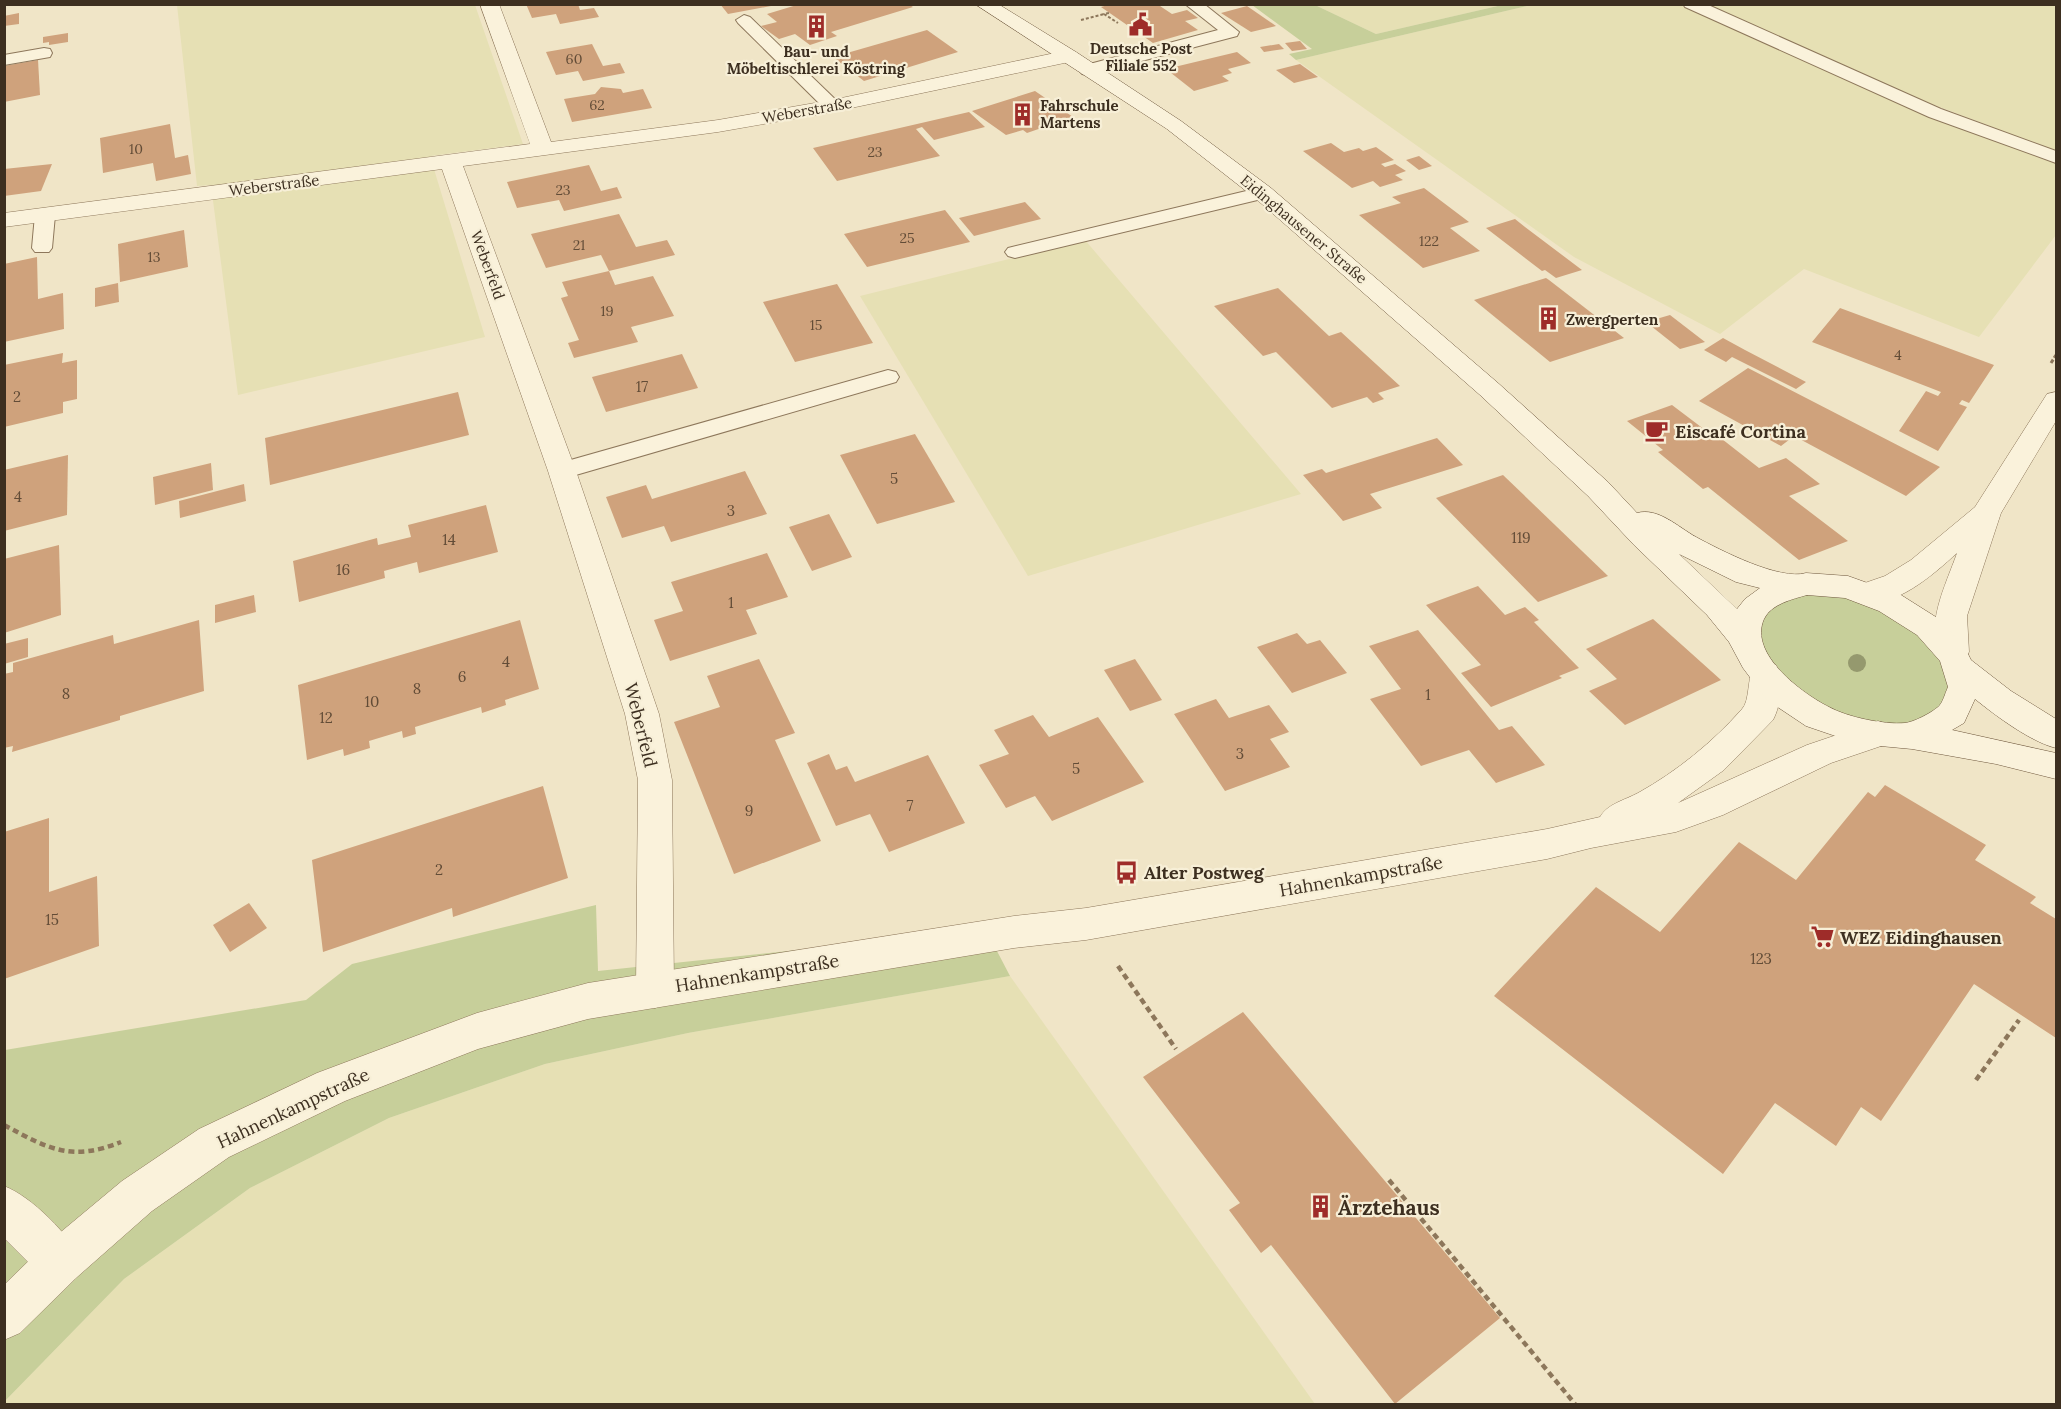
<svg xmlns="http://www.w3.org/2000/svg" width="2061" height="1409" viewBox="0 0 2061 1409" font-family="Lora,serif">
	<rect width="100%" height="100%" fill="#f0e5c7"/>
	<g fill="#e6e0b4">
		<path d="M177 5H475L523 144 430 156 485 337 238 395 211 185 197 186Z"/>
		<path d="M1315 5H1502L1376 34Z"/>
		<path d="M1531 5H1680L1943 120 2056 161V235L1979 337 1804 269 1720 334 1574 257 1296 60Z"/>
		<path d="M1704 5H2056V151L1895 90Z"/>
		<path d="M1085 240 1301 494 1028 576 860 296Z"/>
		<path d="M1010 976 1315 1404H5V1401L124 1279 250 1188 389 1118 545 1064 688 1033Z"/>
	</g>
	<g fill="#c7cf9a">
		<path d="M1252 5H1315L1376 34 1502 5H1531L1296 60 1289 54 1312 49Z"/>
		<path d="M1798 592 1844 594 1889 609 1944 656 1950 700 1908 729 1845 724 1754 652 1757 615Z"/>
		<path d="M596 905 598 971 986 930 1010 976 688 1033 545 1064 389 1118 250 1188 124 1279 5 1401V1050L306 1000 352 964Z"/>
	</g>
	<g fill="#cfa27c">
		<path d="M526 4H578L580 10 594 8 599 17 560 24 556 14 532 18Z"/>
		<path d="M720 4H771V6L728 14Z"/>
		<path d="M800 4H908L913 7 831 32 837 36 810 45 795 34 779 39 761 26 777 22 767 14Z"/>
		<path d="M1111 4H1157L1172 14 1187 10 1198 18 1185 21 1198 30 1153 43 1101 7Z"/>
		<path d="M1247 6 1276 26 1251 32 1221 13Z"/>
		<path d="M19 13V24L4 26V16Z"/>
		<path d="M927 30 958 52 864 81 833 57Z"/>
		<path d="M68 33V42L49 45V42L43 43V37Z"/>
		<path d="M1300 41 1307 49 1292 51 1285 43Z"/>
		<path d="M592 44 603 66 620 63 625 73 583 81 578 71 556 75 546 52Z"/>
		<path d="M1279 44 1284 49 1264 52 1260 47Z"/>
		<path d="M1237 52 1251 63 1228 69 1232 73 1222 76 1229 81 1194 91 1166 69Z"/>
		<path d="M38 60 40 95 4 102V66Z"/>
		<path d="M1300 64 1318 77 1294 83 1276 70Z"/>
		<path d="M601 87 621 89 623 93 643 89 652 108 572 122 564 99 595 94Z"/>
		<path d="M1035 91 1073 117 1027 133 1023 130 1006 135 972 111Z"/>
		<path d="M969 112 985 127 934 140 922 127 916 129 940 156 837 181 813 148Z"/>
		<path d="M170 124 175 158 188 155 191 174 156 181 153 163 103 173 100 138Z"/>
		<path d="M1331 143 1344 152 1359 148 1363 151 1376 147 1394 160 1381 164 1385 167 1395 164 1406 171 1395 175 1403 180 1380 187 1373 181 1352 188 1303 151Z"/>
		<path d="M1419 156 1432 166 1419 170 1406 160Z"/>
		<path d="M52 164 41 191 4 196V169Z"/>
		<path d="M589 165 601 191 617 187 622 198 564 211 559 200 517 208 507 182Z"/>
		<path d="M1424 188 1469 222 1450 228 1480 251 1423 268 1359 215 1401 203 1392 197Z"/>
		<path d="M1025 202 1041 219 974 236 959 218Z"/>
		<path d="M945 210 970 242 867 267 844 234Z"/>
		<path d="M619 214 636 247 667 240 675 255 609 271 615 285 653 276 674 316 631 327 638 342 574 358 568 343 579 340 561 298 568 296 562 282 609 271 601 255 546 268 531 234Z"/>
		<path d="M1515 219 1525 227 1582 270 1556 278 1545 270 1542 271 1486 228Z"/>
		<path d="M184 230 188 267 120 282 118 244Z"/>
		<path d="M37 257 38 299 63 293 64 329 4 342V264Z"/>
		<path d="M1546 278 1549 280 1624 338 1550 362 1474 300Z"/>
		<path d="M118 283 119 302 95 307V288Z"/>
		<path d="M837 284 873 343 795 362 763 302Z"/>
		<path d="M1278 288 1329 336 1341 332 1400 386 1378 393 1384 399 1373 403 1367 397 1332 408 1276 352 1263 356 1214 306Z"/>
		<path d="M1840 308 1994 365 1969 403 1962 400 1959 404 1967 407 1938 451 1899 431 1926 391 1938 396 1941 392 1812 342Z"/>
		<path d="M1670 315 1705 342 1680 349 1646 322Z"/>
		<path d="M1723 338 1745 350 1806 382 1796 389 1732 357 1726 362 1704 350Z"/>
		<path d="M63 353 62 363 77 360V399L63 402V413L4 427V365Z"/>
		<path d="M682 354 698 388 606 412 592 377Z"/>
		<path d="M1748 368 1940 467 1906 496 1794 436 1781 446 1699 401Z"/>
		<path d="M458 392 469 435 270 485 265 438Z"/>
		<path d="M1672 405 1709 433 1713 432 1759 468 1786 458 1820 484 1789 496 1848 541 1799 560 1708 487 1703 489 1658 452 1663 450 1627 421Z"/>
		<path d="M915 434 955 502 877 524 840 455Z"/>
		<path d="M1437 438 1463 465 1370 494 1382 508 1343 521 1303 475 1322 469 1326 473Z"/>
		<path d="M68 455 67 515 4 531V470Z"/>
		<path d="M211 463 213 490 155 505 153 477Z"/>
		<path d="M745 471 767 514 671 542 664 526 622 538 606 497 646 485 652 499Z"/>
		<path d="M1503 475 1608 576 1538 602 1436 498Z"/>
		<path d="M244 484 246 501 180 518 179 501Z"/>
		<path d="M486 505 498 552 419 573 417 562 384 571 385 578 299 602 293 561 377 538 378 545 411 537 408 525Z"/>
		<path d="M829 514 852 557 812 571 789 527Z"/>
		<path d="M59 545 61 615 4 633V559Z"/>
		<path d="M767 553 788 597 746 610 757 634 670 661 654 620 683 611 671 582Z"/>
		<path d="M1478 586 1505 615 1525 607 1539 620 1534 622 1579 668 1559 676 1562 678 1491 707 1461 673 1481 665 1426 605Z"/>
		<path d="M254 595 256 612 215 623V605Z"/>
		<path d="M1653 619 1721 680 1625 725 1589 691 1617 679 1586 649Z"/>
		<path d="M199 620 204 691 120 716V720L12 752 13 746 4 748V674L13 672V663L113 635 114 644Z"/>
		<path d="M520 620 539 689 505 700 506 705 482 713 481 707 415 727 416 734 403 738 402 731 369 741 370 748 344 756 343 749 307 760 298 685Z"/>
		<path d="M1418 630 1499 730 1512 726 1545 765 1496 783 1469 750 1421 766 1370 699 1401 689 1369 646Z"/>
		<path d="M1297 633 1307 644 1320 640 1347 673 1292 693 1257 647Z"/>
		<path d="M28 638V657L4 664V644Z"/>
		<path d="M759 659 795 733 775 740 821 841 734 874 674 722 720 707 707 676Z"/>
		<path d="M1135 659 1162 700 1130 711 1104 670Z"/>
		<path d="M1216 699 1229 718 1269 705 1289 732 1270 739 1290 767 1225 791 1174 714Z"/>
		<path d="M1033 715 1049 737 1098 717 1144 782 1052 821 1035 796 1006 808 979 765 1009 754 994 730Z"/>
		<path d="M829 754 836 770 847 766 855 782 928 755 965 823 889 852 870 814 836 826 807 763Z"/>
		<path d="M1885 785 1986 845 1975 860 2036 897 2030 903 2056 919V1038L1974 984 1881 1121 1861 1107 1836 1146 1775 1103 1723 1174 1494 996 1596 887 1660 932 1739 842 1796 880 1868 792 1875 797Z"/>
		<path d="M543 786 568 878 453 917 452 908 323 952 312 860Z"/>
		<path d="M49 818V892L97 876 99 946 4 979V832Z"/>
		<path d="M249 903 267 928 230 952 213 925Z"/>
		<path d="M1243 1012 1500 1318 1395 1404 1271 1245 1261 1253 1229 1210 1240 1203 1143 1077Z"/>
	</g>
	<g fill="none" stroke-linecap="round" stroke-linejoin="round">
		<defs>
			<g id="service">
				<path d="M1185 4H1204L1239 32 1237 36 1088 75 1082 74 1079 70 1082 66 1218 30Z"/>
				<path d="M1683 4H1706L1941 109 2056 151V163L1929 117 1685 7Z"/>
				<path d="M744 15 750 17 838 102 841 106 838 110H826L738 23 736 20Z"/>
				<path d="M44 48 50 49 52 53 50 57 4 65V55Z"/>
				<path d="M1263 187 1270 189 1273 193 1270 197 1015 258 1008 256 1005 252 1008 248Z"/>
				<path d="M45 209 52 211 55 215 52 248 49 252H35L32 248 35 215 38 211Z"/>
				<path d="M888 370 896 372 899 377 896 382 562 479 553 477 550 471 553 465Z"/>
			</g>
			<g id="minor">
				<path d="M480 4H499L551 142 718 120 832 100 1069 50 1076 52 1079 56 1076 60 1069 62 832 112 718 132 463 166 576 471 659 714 672 780 674 990 669 1002 655 1008 641 1002 636 990 638 780 625 714 548 471 442 169 4 227V213L530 144Z"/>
				<path d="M4 1186C31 1196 71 1236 82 1262L76 1278 60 1284 44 1278 4 1238Z"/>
			</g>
			<g id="tertiary">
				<path d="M2056 392V421L2001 513 1967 616 1969 652 1964 660 1953 664 1942 660C1923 627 1946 585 1957 553 1934 574 1893 611 1859 601L1855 593 1859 585 1885 576 1911 560 1975 507 2047 394Z"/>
				<path d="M1765 662 1776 665C1784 680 1781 705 1773 720L1724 770 1678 803 1807 745 1878 721 1890 725 1895 734 1890 743 1831 763 1723 815 1676 832 1591 848 1547 859 1086 940 1014 948 588 1019 478 1049 345 1101 229 1157 152 1211 76 1278 20 1333 4 1340V1285L44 1246 122 1181 199 1129 317 1073 477 1013 588 983 1014 916 1086 908 1547 829 1600 817C1607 804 1625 800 1638 793 1676 772 1713 742 1742 709 1750 701 1747 678 1754 665Z"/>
			</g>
			<path id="secondary" d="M975 4H998L1076 52 1181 121 1271 188 1498 383 1608 482 1637 513C1658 507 1678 527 1696 537 1720 550 1780 581 1806 573L1848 576 1901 595 1939 619 1965 648 1971 660 2011 691 2056 719V748C2031 742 1996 716 1975 699L1964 723 1952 730 2056 753V779L1996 764 1912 749 1859 744 1806 726 1767 700 1743 668 1729 642 1707 615 1634 545 1588 496 1480 395 1255 198 1167 129ZM1679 554 1736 582 1760 588 1745 599 1737 609ZM1807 595 1845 598 1879 611 1917 635 1940 661 1948 687C1945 693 1943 703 1938 707 1931 713 1914 722 1905 723 1884 725 1847 717 1829 707 1803 694 1748 654 1764 619 1771 604 1793 599 1807 595Z"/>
		</defs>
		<use href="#service" stroke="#8d775b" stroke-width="2"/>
		<use href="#minor" stroke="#8d775b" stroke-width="1"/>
		<use href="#tertiary" stroke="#8d775b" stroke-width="1"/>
		<use href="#secondary" stroke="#6f583e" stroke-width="1"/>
		<g stroke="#8d775b" stroke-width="2" stroke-dasharray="3 2" stroke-linecap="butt">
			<path d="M1109 13 1104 14 1118 23"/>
			<path d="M1081 20 1104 14"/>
		</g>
		<path stroke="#8d775b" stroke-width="3" stroke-dasharray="4 2" stroke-linecap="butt" d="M2051 363 2056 355"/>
		<g stroke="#8d775b" stroke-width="4.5" stroke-dasharray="6 4" stroke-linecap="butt">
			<path d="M1118 966 1176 1049"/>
			<path d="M1976 1080 2019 1020"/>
			<path d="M4 1125C49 1149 71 1162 121 1142"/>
			<path d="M1389 1180 1575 1404"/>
		</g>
		<use href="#service" fill="#faf2db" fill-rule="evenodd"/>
		<use href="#minor" fill="#faf2db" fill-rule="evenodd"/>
		<use href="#tertiary" fill="#faf2db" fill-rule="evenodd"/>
		<use href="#secondary" fill="#faf2db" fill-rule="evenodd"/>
	</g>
	<circle fill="#95996e" cx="1857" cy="663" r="9"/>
	<defs>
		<symbol id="civic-bare" viewBox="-9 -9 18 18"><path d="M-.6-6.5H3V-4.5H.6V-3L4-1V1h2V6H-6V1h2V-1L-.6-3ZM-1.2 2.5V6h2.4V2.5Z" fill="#9e2c29" stroke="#f7efd7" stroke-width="2.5" paint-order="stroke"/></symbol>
		<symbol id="building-bare" viewBox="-9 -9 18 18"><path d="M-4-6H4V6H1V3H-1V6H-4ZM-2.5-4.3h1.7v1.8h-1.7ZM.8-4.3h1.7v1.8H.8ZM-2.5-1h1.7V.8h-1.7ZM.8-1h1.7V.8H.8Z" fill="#9e2c29" stroke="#f7efd7" stroke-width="2.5" paint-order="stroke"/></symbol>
		<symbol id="cafe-bare" viewBox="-9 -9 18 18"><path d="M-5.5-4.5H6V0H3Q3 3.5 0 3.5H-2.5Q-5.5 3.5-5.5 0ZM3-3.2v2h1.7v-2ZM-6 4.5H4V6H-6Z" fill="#9e2c29" stroke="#f7efd7" stroke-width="2.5" paint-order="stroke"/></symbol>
		<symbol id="bus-bare" viewBox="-9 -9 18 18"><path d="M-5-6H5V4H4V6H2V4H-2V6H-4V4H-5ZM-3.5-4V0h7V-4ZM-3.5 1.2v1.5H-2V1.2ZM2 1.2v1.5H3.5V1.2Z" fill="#9e2c29" stroke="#f7efd7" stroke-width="2.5" paint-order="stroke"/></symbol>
		<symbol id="supermarket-bare" viewBox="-9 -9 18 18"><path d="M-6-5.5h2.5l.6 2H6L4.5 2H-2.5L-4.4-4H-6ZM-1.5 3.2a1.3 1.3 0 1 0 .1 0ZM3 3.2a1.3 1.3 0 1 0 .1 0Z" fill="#9e2c29" stroke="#f7efd7" stroke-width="2.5" paint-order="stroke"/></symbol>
	</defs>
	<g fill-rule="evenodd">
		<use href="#civic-bare" x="1124" y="8" width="33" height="33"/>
		<use href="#building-bare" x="800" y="10" width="33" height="33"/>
		<use href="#building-bare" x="1006" y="98" width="33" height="33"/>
		<use href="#building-bare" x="1532" y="302" width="33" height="33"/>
		<use href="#cafe-bare" x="1640" y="414" width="33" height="33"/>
		<use href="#bus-bare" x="1110" y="856" width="33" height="33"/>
		<use href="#supermarket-bare" x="1806" y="920" width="33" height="33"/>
		<use href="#building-bare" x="1304" y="1190" width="33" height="33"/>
	</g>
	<g text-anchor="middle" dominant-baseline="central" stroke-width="4.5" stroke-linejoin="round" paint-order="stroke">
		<g font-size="14" fill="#624c37">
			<text x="574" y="59">60</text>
			<text x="597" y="105">62</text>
			<text x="136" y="149">10</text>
			<text x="875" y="152">23</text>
			<text x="563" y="190">23</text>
			<text x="907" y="238">25</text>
			<text x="1429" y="241">122</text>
			<text x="579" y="245">21</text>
			<text x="154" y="257">13</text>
			<text x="607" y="311">19</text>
			<text x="816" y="325">15</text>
			<text x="1898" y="355">4</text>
		</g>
		<g font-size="15" font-weight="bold" fill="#3d2f20" stroke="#f7efd7">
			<text x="1141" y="48">Deutsche Post<tspan x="1141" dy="17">Filiale 552</tspan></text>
			<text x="816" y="51">Bau- und<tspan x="816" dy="17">Möbeltischlerei Köstring</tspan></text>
			<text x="1040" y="105" text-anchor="start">Fahrschule<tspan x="1040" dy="17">Martens</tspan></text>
			<text x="1566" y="319" text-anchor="start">Zwergperten</text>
		</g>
		<g font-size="15" fill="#3d2f20" stroke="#f7efd7">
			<text transform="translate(807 110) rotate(-10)">Weberstraße</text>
			<text transform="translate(274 185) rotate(-7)">Weberstraße</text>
			<text transform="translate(1304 229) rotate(40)">Eidinghausener Straße</text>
			<text transform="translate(488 265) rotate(70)">Weberfeld</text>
		</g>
		<g font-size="15" fill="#624c37">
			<text x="642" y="386">17</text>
			<text x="17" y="396">2</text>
			<text x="894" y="478">5</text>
			<text x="18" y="496">4</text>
			<text x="731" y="510">3</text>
			<text x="1521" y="537">119</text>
			<text x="449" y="539">14</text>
			<text x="343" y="569">16</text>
			<text x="731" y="602">1</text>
			<text x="506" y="661">4</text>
			<text x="462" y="676">6</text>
			<text x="417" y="688">8</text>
			<text x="66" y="693">8</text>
			<text x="1428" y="694">1</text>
			<text x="372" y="701">10</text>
			<text x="326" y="717">12</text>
			<text x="1240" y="753">3</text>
			<text x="1076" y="768">5</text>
			<text x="910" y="805">7</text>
			<text x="749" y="810">9</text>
			<text x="439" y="869">2</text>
			<text x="52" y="919">15</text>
			<text x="1761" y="958">123</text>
		</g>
		<g font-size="18" font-weight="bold" fill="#3d2f20" stroke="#f7efd7" text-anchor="start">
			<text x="1675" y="431">Eiscafé Cortina</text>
			<text x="1144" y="872">Alter Postweg</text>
			<text x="1840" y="937">WEZ Eidinghausen</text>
		</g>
		<g font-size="18" fill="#3d2f20" stroke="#f7efd7">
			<text transform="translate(641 725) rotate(76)">Weberfeld</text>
			<text transform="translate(1361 876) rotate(-10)">Hahnenkampstraße</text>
			<text transform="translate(757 973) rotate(-9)">Hahnenkampstraße</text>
			<text transform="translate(293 1108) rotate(-25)">Hahnenkampstraße</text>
		</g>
		<g font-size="21" font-weight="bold" fill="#3d2f20" stroke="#f7efd7" text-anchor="start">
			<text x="1338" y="1207">Ärztehaus</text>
		</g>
	</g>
	<rect width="2061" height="1409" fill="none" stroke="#3d2f20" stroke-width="12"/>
</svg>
